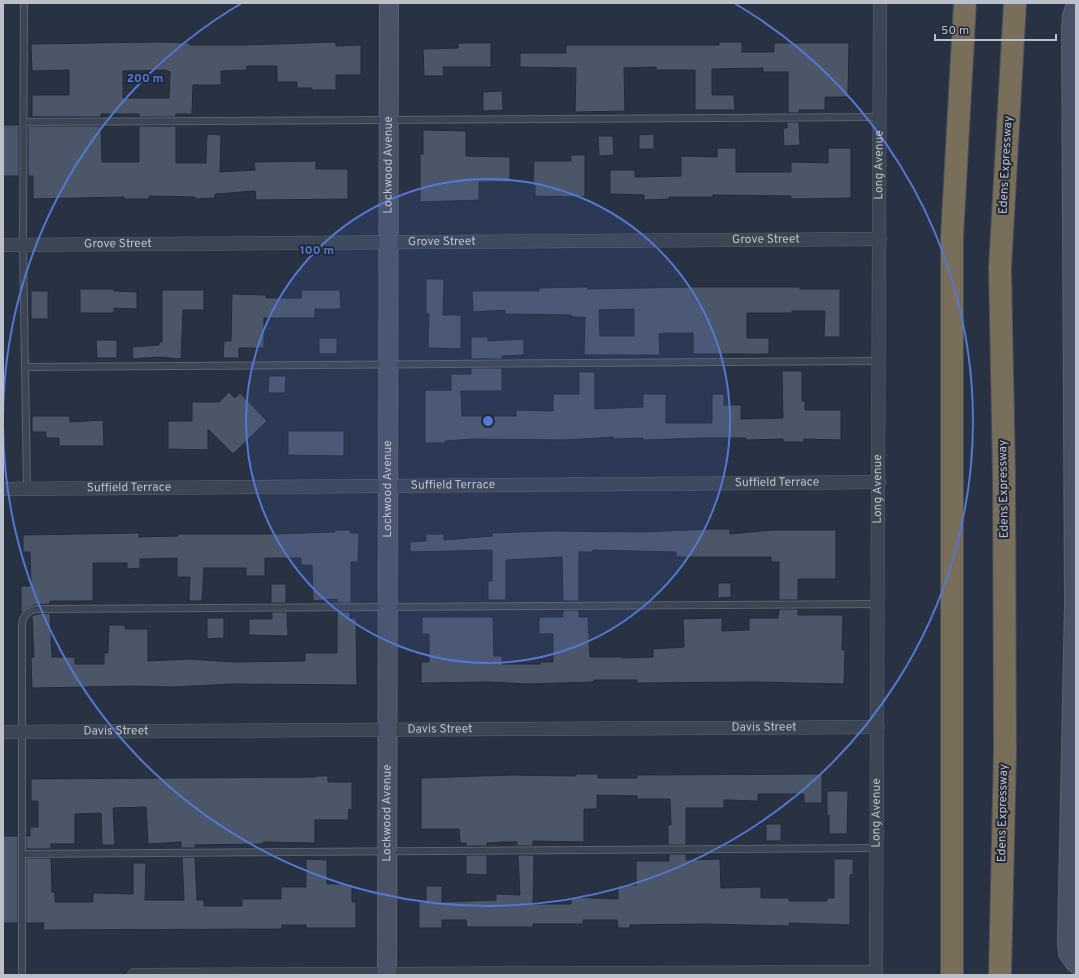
<svg xmlns="http://www.w3.org/2000/svg" width="1079" height="978" viewBox="0 0 1079 978" font-family="Overpass,sans-serif">
	<rect width="100%" height="100%" fill="#283243"/>
	<g fill="#4c5669" stroke="#232b3a" fill-rule="evenodd">
		<path d="M160 42 190 43V45H246L336 42V46L361 45V75H336V90H312V88H297V82H277V66H247V70L221 71V85H193L192 114H176V117H139V114H101V117H32V95H69V70L32 71 31 44ZM165 70 170 72 169 98H123V71Z"/>
		<path d="M719 42H742V52H774V43H849L848 97H825V110H799V113H788V72H763V68L712 69V95H734L735 110H695V70H656V67L624 68 625 111 575 112 576 68 520 67V53H566V45H719Z"/>
		<path d="M458 43H491V67H443L444 76H424L423 49 458 48Z"/>
		<path d="M502 91 503 110 483 111V92Z"/>
		<path d="M787 122H799L800 145 784 146 783 128H787Z"/>
		<rect x="3" y="125" width="16" height="51"/>
		<path d="M28 126H101L102 162H139V126H176V163H206L207 134 221 135 220 172 255 170 254 162 316 161V169H348V199L256 200 255 191 215 194V198L196 199 195 197 149 196V199H124V197L33 199V176H28Z"/>
		<path d="M423 130 466 131V156L510 157V182H479V200L420 202V154H423Z"/>
		<path d="M654 134V149H639V135Z"/>
		<path d="M598 136H613L614 155 599 156Z"/>
		<path d="M717 148H736V172H791V162L828 163V148H851V198L791 199V196L713 195V197H669V199L644 200V195L610 194V170H635V177L681 176V156L717 157Z"/>
		<path d="M571 155H585V197L535 196V183H533L534 161H571Z"/>
		<path d="M426 279H444L443 315H461V349L428 348 429 314H426Z"/>
		<path d="M588 287V289L693 287H800V289H840V337H824L825 311H792V313H747V338H769V354H693V333H667L659 334 660 355H584L585 317H571V315L505 314V310L473 312 472 291H539V288ZM634 309V336H600L599 310Z"/>
		<path d="M80 289H114V291L137 292V309L114 308V313H80Z"/>
		<path d="M162 290H204V310H183L181 359 159 357 133 359 132 347 159 345V342H162Z"/>
		<path d="M302 290H340L341 309H315V318H264V348H239V358H223L224 341H231L232 294 266 295V298H301Z"/>
		<rect x="31" y="291" width="17" height="28"/>
		<path d="M471 337H488V341L524 339V355L502 356V359H471Z"/>
		<rect x="319" y="338" width="18" height="16"/>
		<path d="M96 340H117V358H97Z"/>
		<path d="M471 368H502V391H461L462 416H516V410L553 411V394H579V372H595V409L643 407V394H666V423H712V394H724V405H741V419L783 418 782 371H802V401H805V410H841V440L804 439V442H783V439L746 440V438H701L643 440V438L613 439V437L566 440 473 439 445 441V443H425V390H451V374H471Z"/>
		<path d="M269 376H286L285 393H268Z"/>
		<path d="M229 392 235 398 240 393 267 421 233 454 208 429V450L168 449V421H192V402H219Z"/>
		<path d="M32 416H70V422L103 420 104 446H59V438H46V432H32Z"/>
		<path d="M288 431H344V456L288 455Z"/>
		<path d="M711 529H730V534L771 530H836V579H798V600H779V562H771V557H676V552L593 550V552H579V601H563L562 557 506 560V600H488V581H492V550L410 552V542L426 541V534H444V540L492 536V533L549 531 644 532Z"/>
		<path d="M335 530H350V533H359L358 562H351V603H337V599L313 601 312 565H301V558H265V576H246V568H204L202 601H189L190 577H177V558L140 559V568L127 569V563H93V601H50V604L34 605 21 613V586H31L30 552H23V535L139 533V537L178 536V534H273L335 532Z"/>
		<path d="M718 583H731V597L718 598Z"/>
		<rect x="271" y="584" width="15" height="19"/>
		<path d="M779 609H798V615H843L842 650H845L844 684 754 682 637 683V680H594V682L528 684 490 682 421 683V662H429V634H422V617H493L494 656H502V664H540V662H553V634H539V617H563V610H579V617H588L590 657H622V658L653 657V649L684 647 683 619 722 618V631L749 630V618H778Z"/>
		<path d="M272 612H287L288 636 249 635V619H272Z"/>
		<path d="M337 612H350V618H356L357 685 234 684 173 687 134 686 32 688 31 657H34L32 616 37 614 50 613 52 657H75V664H104V653H108L109 625H125V629H148V661L189 659 233 662 305 661V653H337Z"/>
		<path d="M207 618H224V638L207 639Z"/>
		<path d="M576 774H598V778H637V775L822 774V803H804V794H758V801L724 800V808H686V845H668V825H671L670 799H637V796L597 795V809H584V842L533 841V846H517V842H505L487 843V846H466V843H460L459 829H421V778L513 775 576 776Z"/>
		<path d="M316 776H328V782H352V810L349 809 348 820H315V843L263 842V844L195 845V848H181V842L148 844 146 807 113 808 115 845H102L101 813 75 814V844H51V849H26V836H30V827H38V801H31V779L316 777Z"/>
		<path d="M827 791H848L847 834H829V815H827Z"/>
		<rect x="766" y="824" width="15" height="17"/>
		<rect x="3" y="836" width="15" height="87"/>
		<path d="M669 854H686V860L720 859 721 888 761 887V898H789V901H827V898H834V859H853V875H850V925L789 923V926L703 924 630 925V928H618L617 920H583V924H533V927H467L466 920H442V928H419V902H426V886H442V902L496 900V894L520 895 518 855H534L533 904H571V897L618 899V885H636V861H669Z"/>
		<path d="M466 855H487V875L466 874Z"/>
		<path d="M182 857H195L197 900H204V906H242V899H281V887H306V859L327 860V884H352V902H356V928H306V925H282V929L43 930 44 923H26V858H51L52 892H55V902H93V893L133 894V863H146L145 900H184Z"/>
	</g>
	<g fill="none" stroke-linecap="round" stroke-linejoin="round">
		<defs>
			<g id="lane">
				<path d="M24 3 23 245 27 489"/>
				<path d="M24 122 880 117"/>
				<path d="M25 367 879 361"/>
				<path d="M22 854 877 848"/>
				<path d="M22 975V625C23 615 27 612 36 609L878 604"/>
			</g>
			<g id="street">
				<path id="s1" d="M3 245 880 239"/>
				<path id="s2" d="M3 489 879 482"/>
				<path id="s3" d="M3 732 878 727"/>
				<path d="M134 975 876 972"/>
				<path id="s4" d="M876 975 880 3"/>
			</g>
			<g id="secondary">
				<path d="M1076 5 1072 16 1071 28 1074 603 1067 942 1068 953 1076 964"/>
				<path id="s5" d="M387 975 389 3"/>
			</g>
			<g id="highway">
				<path d="M952 975V237L965 3"/>
				<path d="M1000 975 1005 751 1004 473 1000 268 1015 3"/>
			</g>
		</defs>
		<use href="#lane" stroke="#5b6270" stroke-width="8"/>
		<use href="#street" stroke="#5b6270" stroke-width="14"/>
		<use href="#secondary" stroke="#5b6270" stroke-width="20"/>
		<use href="#highway" stroke="#474f5d" stroke-width="24"/>
		<use href="#lane" stroke="#3c4553" stroke-width="6"/>
		<use href="#street" stroke="#3c4553" stroke-width="13"/>
		<use href="#secondary" stroke="#4a5366" stroke-width="18"/>
		<use href="#highway" stroke="#796e59" stroke-width="22"/>
	</g>
	<circle cx="488" cy="421" r="242" fill="#5476d4" fill-opacity=".12"/>
	<g fill="none" stroke="#5476d4" stroke-width="2">
		<circle cx="488" cy="421" r="242"/>
		<path d="M3 417A485 485 0 0 1 242 3M734 3A485 485 0 1 1 3 425"/>
	</g>
	<g text-anchor="middle" dominant-baseline="central" stroke-width="4" stroke-linejoin="round" paint-order="stroke">
		<g font-size="12" fill="#bac0cc" stroke="#212938">
			<text stroke="none"><textPath href="#s5" startOffset="810">Lockwood Avenue</textPath></text>
			<text stroke="none"><textPath href="#s4" startOffset="810">Long Avenue</textPath></text>
			<text transform="translate(1006 165) rotate(-87)">Edens Expressway</text>
			<text stroke="none"><textPath href="#s1" startOffset="763">Grove Street</textPath></text>
			<text stroke="none"><textPath href="#s1" startOffset="439">Grove Street</textPath></text>
			<text stroke="none"><textPath href="#s1" startOffset="115">Grove Street</textPath></text>
			<text stroke="none"><textPath href="#s2" startOffset="774">Suffield Terrace</textPath></text>
			<text stroke="none"><textPath href="#s2" startOffset="450">Suffield Terrace</textPath></text>
			<text stroke="none"><textPath href="#s2" startOffset="126">Suffield Terrace</textPath></text>
			<text stroke="none"><textPath href="#s5" startOffset="486">Lockwood Avenue</textPath></text>
			<text stroke="none"><textPath href="#s4" startOffset="486">Long Avenue</textPath></text>
			<text transform="translate(1004 489) rotate(-91)">Edens Expressway</text>
			<text stroke="none"><textPath href="#s3" startOffset="761">Davis Street</textPath></text>
			<text stroke="none"><textPath href="#s3" startOffset="113">Davis Street</textPath></text>
			<text stroke="none"><textPath href="#s3" startOffset="437">Davis Street</textPath></text>
			<text stroke="none"><textPath href="#s5" startOffset="162">Lockwood Avenue</textPath></text>
			<text stroke="none"><textPath href="#s4" startOffset="162">Long Avenue</textPath></text>
			<text transform="translate(1003 813) rotate(-89)">Edens Expressway</text>
		</g>
	</g>
	<circle cx="488" cy="421" r="6" fill="#5476d4" stroke="#212938" stroke-width="2"/>
	<g font-size="12" text-anchor="middle" font-weight="bold" fill="#5476d4" stroke="#212938" stroke-width="4" stroke-linejoin="round" paint-order="stroke">
		<text x="145" y="82">200 m</text>
		<text x="317" y="254">100 m</text>
	</g>
	<rect width="1079" height="978" fill="none" stroke="#bac0cc" stroke-width="8"/>
	<path d="M935 34v6h121v-6" fill="none" stroke="#bac0cc" stroke-width="2"/>
	<text x="941" y="34" font-size="12" fill="#bac0cc" stroke="#212938" stroke-width="3" paint-order="stroke">50 m</text>
</svg>
